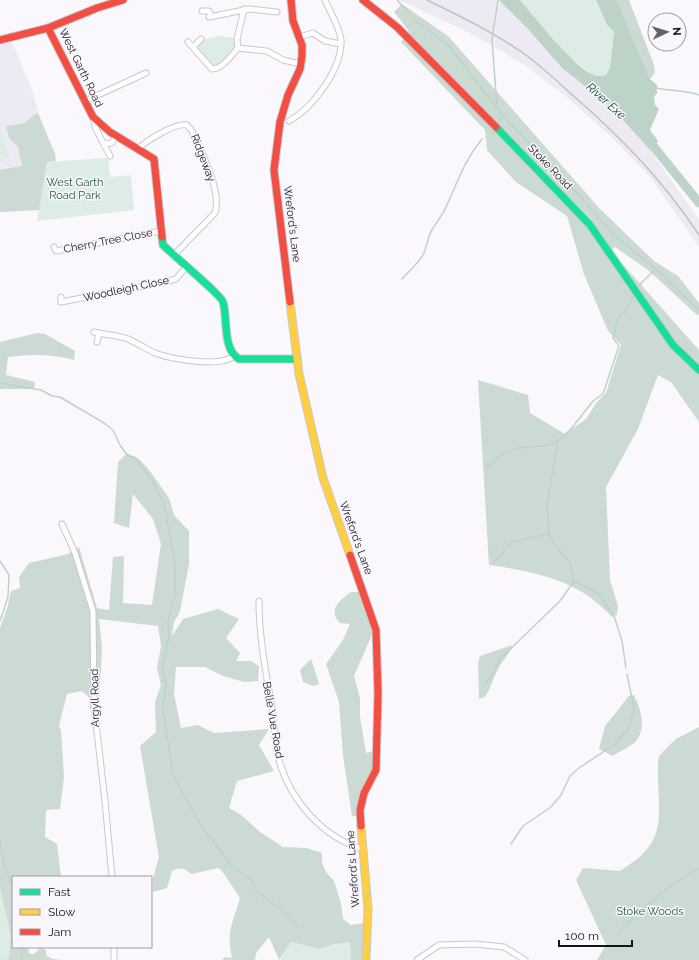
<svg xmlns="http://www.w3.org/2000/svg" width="699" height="960" viewBox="0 0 699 960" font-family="Raleway,sans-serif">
	<rect width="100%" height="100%" fill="#faf8fc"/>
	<g fill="#eeeaf4">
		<path d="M399 0H499L527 28 562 68 611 107 651 151 699 220V247L651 178 610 136 569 99 525 65 468 32Z"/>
		<path d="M12 42 33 92 38 113 55 154 56 161 47 162 39 210 0 212V43Z"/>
	</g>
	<g fill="#ddece5">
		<path d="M520 0H596L607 25 614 32 610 68 606 75H593L568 56Z"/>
		<path d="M221 36 234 38 235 49 223 62 212 66 198 50V47L205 39Z"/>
		<path d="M0 129 10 157 0 162Z"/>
		<path d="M108 158 110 177 131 175 134 210 37 221 47 162Z"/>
		<path d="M0 768 13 947H29L31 960H0Z"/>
		<path d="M291 942 319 949 335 944 350 942 351 960H280Z"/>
	</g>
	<g fill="#cbdad2">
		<path d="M617 0H629L654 65 655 73 650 79Z"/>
		<path d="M402 4 448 36 600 209 654 261 678 276 699 303V315L696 314 648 270 615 247 611 251 699 350V422L671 382 658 375 638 429 606 487 610 580 618 606 617 615 612 617C579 580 536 572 489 565L478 380 528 395 530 413 565 434 586 419 597 402 606 393 621 345 608 331 584 274 567 216 516 182 487 150 485 130 401 42 409 31 394 12Z"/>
		<path d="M38 113 55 154 56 161 47 162 39 210 0 212V170L22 166 18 147 9 138 6 126 25 123 30 118Z"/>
		<path d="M37 333 45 334 75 351 74 360C53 354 30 354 8 357L6 375 35 382 34 389H0V342Z"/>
		<path d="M127 453 139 459 150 471 169 498 174 515 189 531V564L180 612 174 622 172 636 183 619 218 609 239 619 226 638 240 653 236 661H251L259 666 258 681 244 682 223 676 205 667H176L174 694 181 728 198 725 214 733 269 729 259 745 274 771 237 781 229 808 240 814 260 832 283 847 307 848 322 853V863L326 872 334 881 341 903 343 919 351 925 365 923 364 960H351L350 942 335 944 319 949 291 942 279 960 269 937 256 953 255 960H222L225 957 232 958C226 931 233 923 240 898L225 875 219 868 191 874C184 868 180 867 172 871L167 888 153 892V878L159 857 140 746 156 732 155 702 161 685 157 668 161 646 158 626 99 619 102 648 99 706 90 709 89 697 82 691 67 694 59 726 61 730 64 777 60 809 46 810 45 837 57 844 61 877H13V947H28V953L30 954H34L40 948 46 950V955L52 959 62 960H5L9 958 11 936 0 887V628L8 605 11 591 20 588 19 577 29 563 68 554 79 547 97 608 109 610 113 557 124 556 123 603 152 605 161 544 153 519 133 494 129 528 114 523 118 462Z"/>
		<path d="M351 592H362L374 630 354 676 360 698V717L366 753 374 751V766L359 817 352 816 343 755 339 702 326 664 343 640 350 624 340 623C327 610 340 600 351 592Z"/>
		<path d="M512 645C510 655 502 660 498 669 493 678 491 688 485 697L479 699 478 664 480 656Z"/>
		<path d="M311 659 319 684 313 686 303 682 300 670Z"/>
		<path d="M634 695C640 708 647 726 637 740 632 746 620 751 613 756L599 749 605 726 629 696Z"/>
		<path d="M699 727V960H597L606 945 576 880 583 868 620 871C628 865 642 857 648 848 668 822 654 786 659 756L676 739Z"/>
	</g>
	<path fill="#bed3c8" d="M499 0H520C535 17 575 69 594 75 598 76 602 76 606 75L610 68 614 32 607 25 596 0H617L650 79 657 85V93L654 97 655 105 659 109 650 130 658 141 651 151 611 107 562 68 527 28Z"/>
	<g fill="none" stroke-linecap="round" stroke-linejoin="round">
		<g stroke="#bed3c8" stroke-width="1.5">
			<path d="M397 0 417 22 448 45 504 117 565 180 614 235 656 269 699 310"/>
			<path d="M656 88C670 91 685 90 699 95"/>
			<path d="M497 107 492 39 498 0"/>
			<path d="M499 121 503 117"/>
			<path d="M402 279C409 271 420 262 424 253 427 246 428 236 432 230 436 222 443 215 446 207 459 179 463 163 482 139"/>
			<path d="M637 289 641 283 656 269"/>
			<path d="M0 383 41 390 52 396 60 397 104 423 113 430 120 445 127 455 135 458 152 480 164 504 175 564V594L168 621 169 636 162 669 166 683 163 709 173 775 202 827 231 865 253 881 256 891 278 907 298 927"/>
			<path d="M487 469C493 464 500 454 508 451 525 444 542 450 558 441"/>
			<path d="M0 561 9 575 8 597 0 621"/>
			<path d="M494 562 512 542 548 534"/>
			<path d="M574 581 598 593 614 616 622 641 626 668"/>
			<path d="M484 686 494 672 500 659 560 601 574 581 570 562 556 547 549 534 547 503 558 441 571 429 593 401 603 394 619 346 613 338 618 318 625 312 634 294"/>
			<path d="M0 840 4 865 13 886"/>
			<path d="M511 844 523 826 551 807 561 795 570 776 579 768 615 744 629 728 634 709 627 674"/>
			<path d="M617 934C642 908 667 886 699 868"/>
			<path d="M22 960V947"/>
		</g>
		<path stroke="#bed3c8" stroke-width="9" d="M646 137 699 203"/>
		<defs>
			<g id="street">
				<path d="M202 11H209L211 17"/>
				<path d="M209 17 249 9 277 12"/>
				<path d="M299 37 313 33 325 41 341 44"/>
				<path d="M188 42 212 69C222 69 231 56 238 48L267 51 283 60 301 64"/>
				<path d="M193 47 201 39"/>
				<path d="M238 48 237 39 244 9"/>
				<path d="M85 101 146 73"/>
				<path d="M93 117 95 127 110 156"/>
				<path d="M289 121C313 108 342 69 341 40 340 28 330 12 325 0"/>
				<path d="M104 144 112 143 116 136"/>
				<path d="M138 149C146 141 176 122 187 125L192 131C201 152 222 190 215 213L173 256"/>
				<path d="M54 247 56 251 161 231"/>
				<path d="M61 297V302L164 282 176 279 186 267"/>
				<path d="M94 332C105 335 117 335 128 339 137 343 146 349 155 353 171 359 220 368 234 356"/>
				<path d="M97 342 99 333"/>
				<path d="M62 524 75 553 93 611 94 706 105 801 112 877"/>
				<path d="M259 601C259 638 266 672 272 709 274 726 275 743 279 760 290 800 323 838 363 849"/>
				<path d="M114 960V947"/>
				<path d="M417 960 439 945 475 944 504 947 525 960"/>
			</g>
			<g id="fast">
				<path d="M496 127 590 225 673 345 699 370"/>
				<path d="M162 237 163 245C171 253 222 296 223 302 228 318 222 349 239 359H297"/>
			</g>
			<g id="slow">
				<path d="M290 302 299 374 323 478 350 555"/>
				<path d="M361 826 368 909 366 960"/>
			</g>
			<g id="jam">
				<path d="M363 0 397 27 496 127"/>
				<path d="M48 28 93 117 110 132 154 159 162 237"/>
				<path d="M0 40 48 28 97 8 123 0"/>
				<path d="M290 302 274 170 280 122 288 95 300 69 302 56V45L293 21 291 0"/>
				<path d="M350 555 376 630 378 693 376 770 364 793 360 810 361 826"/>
			</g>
		</defs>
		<use href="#street" stroke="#cac7ce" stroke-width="7"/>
		<use href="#fast" stroke="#cac7ce" stroke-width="9"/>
		<use href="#slow" stroke="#cac7ce" stroke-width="9"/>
		<use href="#jam" stroke="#cac7ce" stroke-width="9"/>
		<use href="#street" stroke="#fefeff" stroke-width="5"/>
		<use href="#fast" stroke="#16e098" stroke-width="7"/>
		<use href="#slow" stroke="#ffcf43" stroke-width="7"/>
		<use href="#jam" stroke="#f24e42" stroke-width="7"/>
		<path stroke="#bfbfc0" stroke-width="1.5" d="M427 0C460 16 493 32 523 53 540 65 554 78 569 92 620 136 662 179 699 235"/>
	</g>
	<g text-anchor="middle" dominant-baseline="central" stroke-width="3" stroke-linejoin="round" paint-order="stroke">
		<g font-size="11" fill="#15111a" stroke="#f9f7fd">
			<text transform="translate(81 68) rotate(64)">West Garth Road</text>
			<text transform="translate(203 158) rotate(69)">Ridgeway</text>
			<text transform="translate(550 167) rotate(46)">Stoke Road</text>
			<text transform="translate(292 224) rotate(83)">Wreford's Lane</text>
			<text transform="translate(108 241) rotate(-11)">Cherry Tree Close</text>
			<text transform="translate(126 289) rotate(-12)">Woodleigh Close</text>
			<text transform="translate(356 538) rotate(70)">Wreford's Lane</text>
			<text transform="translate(95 698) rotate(-91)">Argyll Road</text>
			<text transform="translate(273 720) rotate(80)">Belle Vue Road</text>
			<text transform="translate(353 869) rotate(-94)">Wreford's Lane</text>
		</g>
		<g font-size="11" fill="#265a40" stroke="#f9f7fd">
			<text x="75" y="182">West Garth<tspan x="75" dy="13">Road Park</tspan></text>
			<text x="650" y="911">Stoke Woods</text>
		</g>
		<g font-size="12" font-style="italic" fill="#084129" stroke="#f9f7fd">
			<text transform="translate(606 101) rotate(42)">River Exe</text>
		</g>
	</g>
	<rect x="12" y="876" width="140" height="72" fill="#f9f7fd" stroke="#9e9ba2"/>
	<rect x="20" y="889" width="20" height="6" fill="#16e098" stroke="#9e9ba2"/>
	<text x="48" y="896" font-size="12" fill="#15111a">Fast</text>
	<rect x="20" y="909" width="20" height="6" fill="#ffcf43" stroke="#9e9ba2"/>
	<text x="48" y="916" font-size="12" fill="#15111a">Slow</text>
	<rect x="20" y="929" width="20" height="6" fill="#f24e42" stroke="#9e9ba2"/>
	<text x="48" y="936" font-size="12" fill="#15111a">Jam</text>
	<g transform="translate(667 32) rotate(86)"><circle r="19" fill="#f9f7fd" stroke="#9e9ba2"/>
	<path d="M0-3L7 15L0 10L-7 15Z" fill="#656269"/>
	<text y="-6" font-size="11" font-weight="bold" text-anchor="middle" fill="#15111a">N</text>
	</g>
	<path d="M559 940v6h73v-6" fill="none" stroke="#15111a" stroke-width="2"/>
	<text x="565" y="940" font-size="12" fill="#15111a" stroke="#f9f7fd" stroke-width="3" paint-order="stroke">100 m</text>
</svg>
